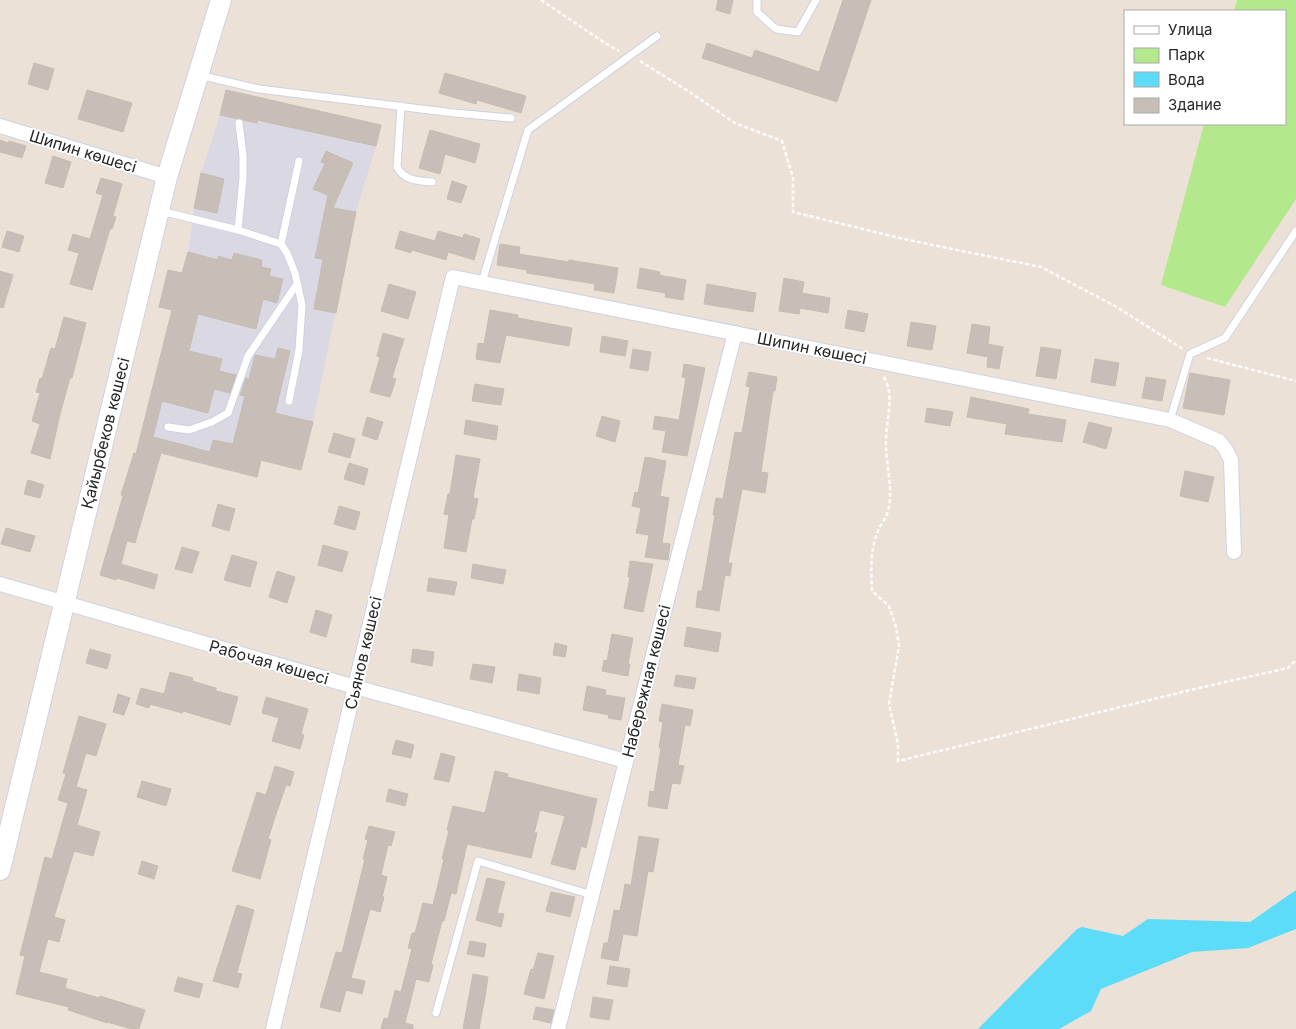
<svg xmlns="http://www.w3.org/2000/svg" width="1296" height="1029" viewBox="0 0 1296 1029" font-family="Inter,sans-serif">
	<rect width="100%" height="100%" fill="#ece1d6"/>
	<path fill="#dad8e3" d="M226 90 381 125 376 146 356 212 313 422 301 470 261 460 257 477 137 447 172 310 159 307 168 270 183 273 188 252 194 208 201 173 220 115Z"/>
	<path fill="#b3e88c" d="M1237 0H1296V199L1225 307 1161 285 1204 124H1285V11H1234Z"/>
	<path fill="#5ddcf9" d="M1296 890V929L1248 948 1192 952 1101 989 1091 1011 1059 1029H978L1077 929 1082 927 1123 936 1148 919 1250 922Z"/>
	<g fill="#c6beb7" stroke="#c6bdb0">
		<path d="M718 0H733L730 14 716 10Z"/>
		<path d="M843 0H871L837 102 702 58 707 43 752 58 755 50 819 72Z"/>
		<path d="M34 63 54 69 48 90 28 84Z"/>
		<path d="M445 73 526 96 521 113 477 100 476 104 439 93Z"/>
		<path d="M87 90 132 103 123 132 78 119Z"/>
		<path d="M226 90 381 125 376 146 257 120V123L220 115Z"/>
		<path d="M430 130 480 144 475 163 445 154 440 174 419 168Z"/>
		<path d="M0 140 8 143 9 141 26 146 22 158 0 152Z"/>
		<path d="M326 151 353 163 333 208 356 212 336 313 314 309 323 259 315 258 328 195 313 189 325 164 321 162Z"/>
		<path d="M53 156 71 162 63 188 45 183Z"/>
		<path d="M201 173 224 179 217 213 194 208Z"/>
		<path d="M101 178 122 184 113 216 116 217 112 229H110L92 290 70 284 79 253 68 250 73 234 90 239 103 195 96 193Z"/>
		<path d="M452 181 467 186 461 203 447 199Z"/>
		<path d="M7 231 24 236 19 252 2 247Z"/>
		<path d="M400 231 435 241 438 231 463 238 464 234 480 239 474 260 448 252 446 260 412 250 411 253 395 248Z"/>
		<path d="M500 244 520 247 519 254 569 262V260L618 268 614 293 594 290 595 284 527 273V270L497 265Z"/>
		<path d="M188 252 218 260V256L232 260 234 253 262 260 261 267 271 269 269 276 283 279 277 303 263 299 256 329 198 314 189 351 222 359 219 371 236 375 230 393 214 389 208 413 162 401 153 437 210 452 213 440 233 444 245 396 240 395 246 378 249 379 255 355 275 359 278 348 290 351 275 413 313 422 301 470 261 460 257 477 161 453 135 543 127 541 121 564 158 575 154 589 117 578 116 580 100 575 123 496 121 495 134 453 136 454 172 310 159 307 168 270 182 273Z"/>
		<path d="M640 268 660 272 659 275 686 280 683 300 665 297 666 293 637 288Z"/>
		<path d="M0 271 13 275 3 308 0 307Z"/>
		<path d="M784 278 804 282 802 293 830 298 828 313 800 308 799 314 779 311Z"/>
		<path d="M389 284 416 292 408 319 381 311Z"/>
		<path d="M707 284 756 293 753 312 704 304Z"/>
		<path d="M490 310 518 315V318L572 328 569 346 506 335 500 363 476 359 478 343 484 344Z"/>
		<path d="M848 310 868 314 864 332 845 328Z"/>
		<path d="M64 317 86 323 72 378H70L60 414 50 459 31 453 40 424 32 421 40 393 36 392 40 378 42 379 51 348 55 349Z"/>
		<path d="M911 322 936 326 932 350 907 346Z"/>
		<path d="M972 324 990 327 988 344 1003 347 999 369 987 367 988 357 967 353Z"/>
		<path d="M383 333 404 339 392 378 396 379 390 397 370 392 380 357 377 356Z"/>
		<path d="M602 336 628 341 625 356 600 352Z"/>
		<path d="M1041 347 1061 350 1056 379 1036 376Z"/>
		<path d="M633 349 651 352 648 371 630 368Z"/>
		<path d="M1095 359 1119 363 1115 386 1091 382Z"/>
		<path d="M684 364 705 368 687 456 662 452 666 431 653 429 655 416 679 420 686 378 682 377Z"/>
		<path d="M749 372 777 377 775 391H773L761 472 768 473 765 493 742 489 728 563H732L730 576 725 575 719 611 696 607 698 591H702L715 515H713L716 498 723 499 735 432 742 433 750 387 746 386Z"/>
		<path d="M1190 373 1230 380 1224 415 1183 408Z"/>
		<path d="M1146 377 1166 380 1162 401 1142 398Z"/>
		<path d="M475 384 504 389 501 405 472 401Z"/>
		<path d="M971 397 1029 409 1028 414 1066 420 1062 442 1005 434 1007 424 967 417Z"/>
		<path d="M927 408 953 412 950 426 925 422Z"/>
		<path d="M602 416 620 421 615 442 596 436Z"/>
		<path d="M367 417 383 422 377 440 362 435Z"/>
		<path d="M466 420 498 426 496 440 464 434Z"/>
		<path d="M1089 422 1112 428 1106 449 1083 442Z"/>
		<path d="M334 433 355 439 350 458 328 452Z"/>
		<path d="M456 455 480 459 473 498 478 499 474 519H472L466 552 444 548 449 515 444 514 448 494H450Z"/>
		<path d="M645 457 666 461 660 496 669 498 662 543 670 544 668 560 645 557 649 535 636 533 641 508 632 506 635 492 638 493Z"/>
		<path d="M349 463 368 469 364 485 344 479Z"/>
		<path d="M1185 471 1214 477 1208 502 1180 496Z"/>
		<path d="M28 480 44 485 40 498 24 494Z"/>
		<path d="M218 504 235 509 229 531 212 526Z"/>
		<path d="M339 506 360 512 355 530 334 524Z"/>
		<path d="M6 528 35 536 30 552 1 544Z"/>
		<path d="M323 545 348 552 342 572 318 565Z"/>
		<path d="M182 547 199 552 192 573 175 569Z"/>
		<path d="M232 555 257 562 250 587 224 580Z"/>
		<path d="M630 561 653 564 643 612 624 608 630 577H628Z"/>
		<path d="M473 564 506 570 503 584 471 578Z"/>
		<path d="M277 571 295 577 287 603 269 597Z"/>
		<path d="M429 578 457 582 454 595 427 591Z"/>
		<path d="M316 610 332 615 326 637 310 632Z"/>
		<path d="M687 627 721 633 718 652 684 646Z"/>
		<path d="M612 634 633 638 628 664H630L628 676 602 671 604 660 607 661Z"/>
		<path d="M555 643 567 646 565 657 553 655Z"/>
		<path d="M90 649 111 655 107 669 86 663Z"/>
		<path d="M413 649 434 652 432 666 411 662Z"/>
		<path d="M473 664 495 667 492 683 470 679Z"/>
		<path d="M170 672 193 678 192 681 216 688V691L238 697 230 725 183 711 182 713 150 704 149 708 136 704 141 688 164 694Z"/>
		<path d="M519 674 541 678 539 694 517 690Z"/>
		<path d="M676 675 696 678 694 689 674 686Z"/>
		<path d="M587 686 606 690 605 695 625 698 621 720 608 718 609 715 583 710Z"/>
		<path d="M118 694 130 698 124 715 113 712Z"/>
		<path d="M266 697 308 709 301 734 304 735 300 749 272 741 279 718 262 713Z"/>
		<path d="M662 704 693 710 690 726 685 725 678 765 684 766 680 784 672 783 667 809 648 806 650 791 654 792 661 748H659L663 722 659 721Z"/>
		<path d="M79 716 106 724 96 756 86 753 76 787 87 790 77 825 100 832 93 856 74 851 54 917 65 920 59 942 48 939 39 972 67 979 65 988 99 998 100 996 145 1010 139 1029H132L107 1022V1023L68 1010 69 1007 16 994 25 956 20 955 41 872 45 857 52 859 68 803 58 800 66 774 63 773Z"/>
		<path d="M396 740 414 745 411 758 392 754Z"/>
		<path d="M441 753 455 757 449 782 434 779Z"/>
		<path d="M275 766 294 772 290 786 286 785 276 814 268 839 271 840 260 879 232 871 257 792 266 795Z"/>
		<path d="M495 771 508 774 507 777 597 799 586 848 581 846 575 870 551 864 565 816 540 810 534 833H537L531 858 467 844 456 894 451 893 444 921H442L431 964 433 965 429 982 416 979 405 1023 413 1025V1029H381L384 1018 388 1019 395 990 401 992 412 949 408 948 412 933H415L423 903 433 905 444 859H442L449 831 447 830 453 806 485 813Z"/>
		<path d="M142 781 171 789 166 806 137 797Z"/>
		<path d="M389 789 408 794 405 806 386 801Z"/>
		<path d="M369 826 395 832 391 846 388 845 381 875 387 877 382 897H384L380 912 370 909 351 978 365 981 362 994 346 990 340 1012 320 1007 336 952 342 953 365 859H363L368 840 365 839Z"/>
		<path d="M639 836 659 839 653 872 648 871 637 936 623 934 618 961 601 958 604 943H608L614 910 620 911 625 884 631 885Z"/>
		<path d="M142 861 158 866 154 879 138 874Z"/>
		<path d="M487 878 505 882 497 913 504 914 501 927 476 920Z"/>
		<path d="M551 892 575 897 570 917 546 911Z"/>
		<path d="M237 905 254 910 237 973 242 974 238 988 213 981Z"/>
		<path d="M470 941 486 944 484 957 467 954Z"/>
		<path d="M538 953 554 956 544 999 524 994 531 969 533 970Z"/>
		<path d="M610 966 630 969 627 987 607 984Z"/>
		<path d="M473 974 488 977 485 997 479 1029H463Z"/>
		<path d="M178 977 203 984 199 998 174 991Z"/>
		<path d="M593 997 613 1000 609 1020 590 1017Z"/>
		<path d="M536 1007 554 1010 551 1023 533 1019Z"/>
	</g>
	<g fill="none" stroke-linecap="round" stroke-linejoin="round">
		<defs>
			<g id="service">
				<path d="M757 0V12L776 29 798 32 816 0"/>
				<path d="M199 75 259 89 454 113 511 118"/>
				<path d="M401 106 397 167C405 181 418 181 432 182"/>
				<path d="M161 211 238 230 281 244 287 253 295 273 302 305 299 350 289 401"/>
				<path d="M238 230 243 178V156L239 123"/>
				<path d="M281 244 299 161"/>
				<path d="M482 282 528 130 657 36"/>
				<path d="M1170 420 1190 354 1225 338 1296 231"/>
				<path d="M168 427 189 430 212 422 228 413 248 356 297 284"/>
				<path d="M436 1013 478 861 592 895"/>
			</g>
			<g id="minor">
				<path d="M0 126 167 177"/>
				<path d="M0 584 355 687 626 761"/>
				<path d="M273 1029 453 277 1170 420 1219 441 1226 450 1231 460 1234 552"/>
				<path d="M558 1029 735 333"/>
			</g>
			<path id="secondary" d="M0 870 167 177 221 0"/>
		</defs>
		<use href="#service" stroke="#ccd2e2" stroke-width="9"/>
		<use href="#minor" stroke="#ccd2e2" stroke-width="16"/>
		<use href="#secondary" stroke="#ccd2e2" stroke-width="22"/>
		<g stroke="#fff" stroke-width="2.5" stroke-dasharray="4 2.5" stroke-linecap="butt">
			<path d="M541 0 605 43 619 51"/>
			<path d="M640 61 688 91 735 123 782 141 793 178V212L908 240 1041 267 1115 306 1183 349"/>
			<path d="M1207 358 1296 381"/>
			<path d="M884 377C895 396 886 420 886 441 885 463 895 492 887 514 885 520 880 525 878 531 870 550 871 570 872 591L889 606 896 627 899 646 889 704 898 744V761L1199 688 1288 668 1296 660"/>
		</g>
		<use href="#service" stroke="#fff" stroke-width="7"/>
		<use href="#minor" stroke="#fff" stroke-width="14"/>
		<use href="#secondary" stroke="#fff" stroke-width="20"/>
	</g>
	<g text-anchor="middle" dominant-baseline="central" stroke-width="4" stroke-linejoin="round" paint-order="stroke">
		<g font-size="16" fill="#272727" stroke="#fff">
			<text transform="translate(83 151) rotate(17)">Шипин көшесі</text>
			<text transform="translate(812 348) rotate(11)">Шипин көшесі</text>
			<text transform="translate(105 433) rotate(-76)">Қайырбеков көшесі</text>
			<text transform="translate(363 653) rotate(-77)">Сьянов көшесі</text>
			<text transform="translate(269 662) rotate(16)">Рабочая көшесі</text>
			<text transform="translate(646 681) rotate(-76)">Набережная көшесі</text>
		</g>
	</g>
	<rect x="1124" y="10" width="162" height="115" fill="#ffffff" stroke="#a9a9a9"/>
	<rect x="1134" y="26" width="25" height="8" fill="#ffffff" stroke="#a9a9a9"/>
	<text x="1168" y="35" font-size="15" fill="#272727">Улица</text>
	<rect x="1134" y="48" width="25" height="15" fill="#b3e88c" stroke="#a9a9a9"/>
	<text x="1168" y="60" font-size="15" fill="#272727">Парк</text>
	<rect x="1134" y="72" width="25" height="15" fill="#5ddcf9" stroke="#a9a9a9"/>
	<text x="1168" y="85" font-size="15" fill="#272727">Вода</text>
	<rect x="1134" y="98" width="25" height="15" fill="#c6beb7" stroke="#a9a9a9"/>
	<text x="1168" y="110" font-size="15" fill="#272727">Здание</text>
</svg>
